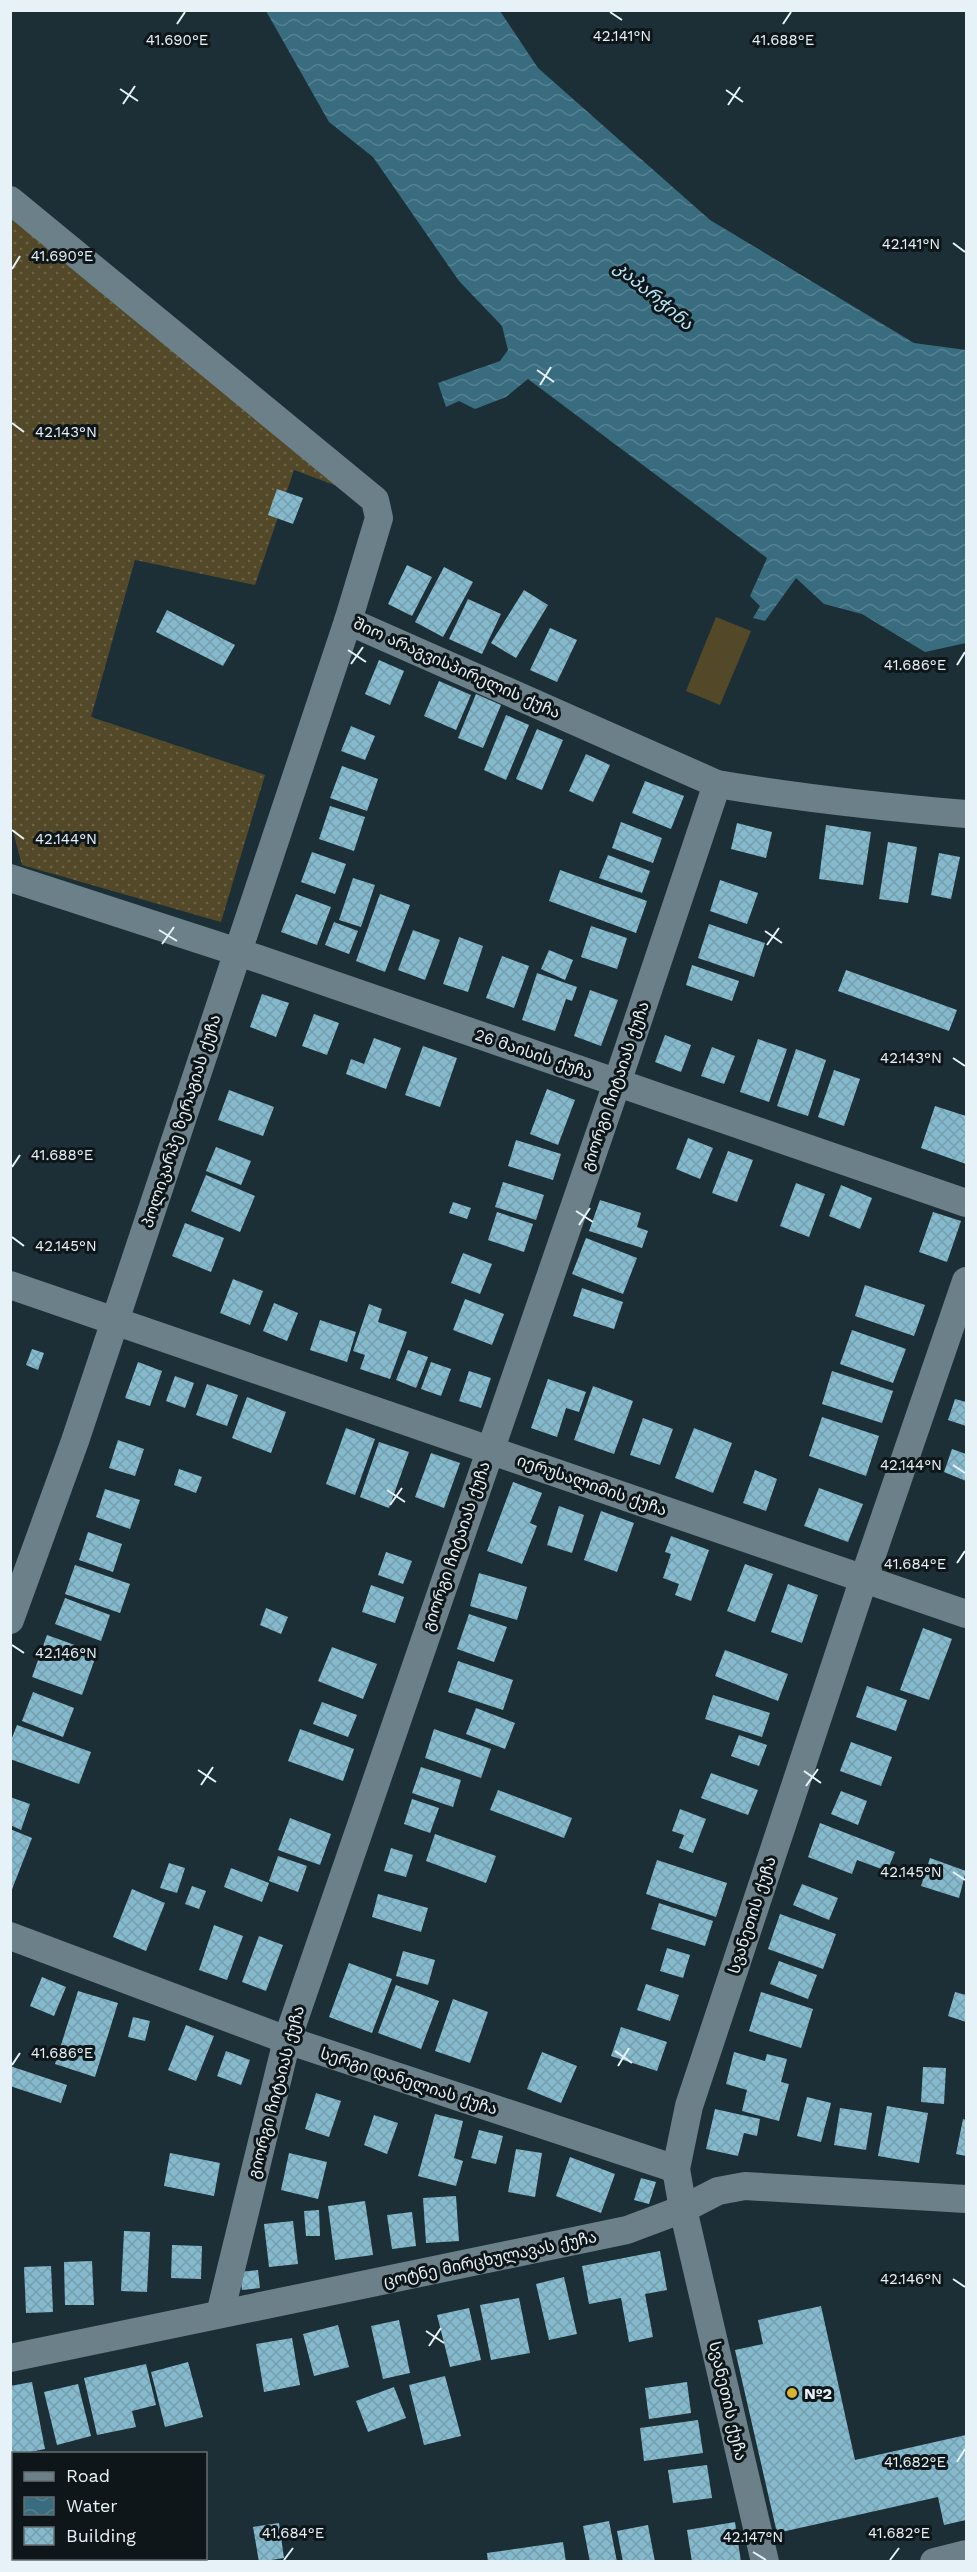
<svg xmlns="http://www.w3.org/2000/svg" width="977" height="2572" viewBox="0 0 977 2572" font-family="'Work Sans','Noto Sans Georgian',sans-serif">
	<defs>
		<pattern id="grass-dots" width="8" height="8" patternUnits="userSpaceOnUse" patternTransform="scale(1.5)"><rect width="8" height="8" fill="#534929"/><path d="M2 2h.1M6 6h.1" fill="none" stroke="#6c6449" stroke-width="1.8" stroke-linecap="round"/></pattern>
		<pattern id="water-waves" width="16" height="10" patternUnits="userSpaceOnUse" patternTransform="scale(1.5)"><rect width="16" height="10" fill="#396c7f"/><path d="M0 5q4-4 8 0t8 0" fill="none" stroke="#568192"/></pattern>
		<pattern id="building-cross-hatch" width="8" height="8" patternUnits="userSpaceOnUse" patternTransform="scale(1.5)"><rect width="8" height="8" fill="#85bace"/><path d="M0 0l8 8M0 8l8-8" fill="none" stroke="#759ead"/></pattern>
	</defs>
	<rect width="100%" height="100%" fill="#1c2f36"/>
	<path fill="url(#grass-dots)" d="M10 200 375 500 294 470 255 585 135 560 91 717 265 775 221 922 22 865 10 820Z"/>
	<path fill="#534929" d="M716 617 751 631 720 705 686 691Z"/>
	<path fill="url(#water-waves)" d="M266 11H500L538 68 710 220 914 343 966 350V643L925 652 862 614 824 604 796 578 765 621 753 618 760 606 750 596 767 558 528 379 506 397 475 409 459 401 446 407 438 383 500 361 508 350 502 326 459 281 373 157 329 122Z"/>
	<g fill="url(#building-cross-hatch)">
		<path d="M277 489 303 498 293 524 268 515Z"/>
		<path d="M407 565 432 577 412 616 388 604Z"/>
		<path d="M444 567 473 582 443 637 415 622Z"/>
		<path d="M524 590 548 605 516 658 491 643Z"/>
		<path d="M468 599 501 614 482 654 449 639Z"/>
		<path d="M167 610 235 645 223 666 156 632Z"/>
		<path d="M550 628 577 640 557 682 530 670Z"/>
		<path d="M379 660 404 671 390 705 365 694Z"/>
		<path d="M439 681 471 695 456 730 424 716Z"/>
		<path d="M476 694 501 705 483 748 458 738Z"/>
		<path d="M506 715 529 725 506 780 484 770Z"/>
		<path d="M351 726 375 736 365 760 341 751Z"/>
		<path d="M537 729 563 740 542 790 516 779Z"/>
		<path d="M586 754 610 765 593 802 569 791Z"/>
		<path d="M342 766 378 779 367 811 330 798Z"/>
		<path d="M645 781 684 796 671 829 632 813Z"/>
		<path d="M330 806 365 817 354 851 319 839Z"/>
		<path d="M621 822 662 838 653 863 612 848Z"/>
		<path d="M737 823 772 832 766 858 731 849Z"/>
		<path d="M826 825 871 832 863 885 819 879Z"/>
		<path d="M888 842 917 847 908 903 879 899Z"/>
		<path d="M312 852 346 864 335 894 301 882Z"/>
		<path d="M939 853 960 857 951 899 931 895Z"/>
		<path d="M608 855 650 871 642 893 599 878Z"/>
		<path d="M560 870 647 901 636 933 549 901Z"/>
		<path d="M353 878 375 885 361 927 339 920Z"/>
		<path d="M720 880 758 893 747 924 710 911Z"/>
		<path d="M296 894 331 907 317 945 281 932Z"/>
		<path d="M380 894 410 905 385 972 356 961Z"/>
		<path d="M334 922 358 931 349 954 325 945Z"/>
		<path d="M709 924 765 943 754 977 698 958Z"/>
		<path d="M591 926 627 938 617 969 581 957Z"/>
		<path d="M413 930 440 940 425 980 398 970Z"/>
		<path d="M459 937 483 946 468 992 443 984Z"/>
		<path d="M549 950 573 960 565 980 541 969Z"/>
		<path d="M502 956 529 966 514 1008 486 998Z"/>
		<path d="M692 965 739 981 732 1001 686 985Z"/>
		<path d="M846 970 957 1010 949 1031 838 991Z"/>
		<path d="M537 973 577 987 572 1001 566 999 555 1031 522 1020Z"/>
		<path d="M590 990 618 1000 601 1046 574 1036Z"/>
		<path d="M262 994 289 1003 276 1037 250 1027Z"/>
		<path d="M314 1014 339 1023 327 1055 302 1046Z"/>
		<path d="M665 1035 691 1045 681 1072 655 1062Z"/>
		<path d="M374 1038 401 1048 386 1089 346 1074 351 1059 364 1064Z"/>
		<path d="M758 1039 787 1049 769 1102 740 1092Z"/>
		<path d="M423 1046 457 1058 440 1107 405 1095Z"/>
		<path d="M712 1047 735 1056 724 1084 701 1076Z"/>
		<path d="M796 1049 826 1060 808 1116 777 1106Z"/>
		<path d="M834 1070 860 1079 844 1126 818 1117Z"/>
		<path d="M547 1089 575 1100 558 1145 530 1134Z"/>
		<path d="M229 1090 274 1107 263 1136 218 1120Z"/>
		<path d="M935 1106 966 1116V1164L921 1148Z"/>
		<path d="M688 1138 713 1148 700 1179 676 1169Z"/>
		<path d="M516 1140 561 1154 553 1180 508 1166Z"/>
		<path d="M216 1147 251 1161 241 1185 206 1171Z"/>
		<path d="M728 1151 753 1160 737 1202 712 1193Z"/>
		<path d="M206 1175 255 1196 240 1232 191 1211Z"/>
		<path d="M503 1182 544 1195 536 1220 495 1207Z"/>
		<path d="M796 1183 825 1194 809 1237 780 1226Z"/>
		<path d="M841 1185 872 1198 860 1229 829 1216Z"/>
		<path d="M600 1200 641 1213 637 1227 648 1231 642 1248 589 1231Z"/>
		<path d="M453 1202 471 1208 467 1219 449 1213Z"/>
		<path d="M497 1212 533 1224 524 1252 488 1240Z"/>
		<path d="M933 1212 961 1221 947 1262 919 1252Z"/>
		<path d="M185 1223 224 1238 211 1272 172 1256Z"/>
		<path d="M586 1238 637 1258 623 1294 572 1274Z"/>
		<path d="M463 1253 492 1264 480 1294 451 1283Z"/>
		<path d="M233 1279 263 1291 250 1325 220 1313Z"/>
		<path d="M865 1285 925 1305 914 1336 855 1316Z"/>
		<path d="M582 1288 623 1302 614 1329 573 1316Z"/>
		<path d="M465 1299 504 1314 492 1345 453 1330Z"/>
		<path d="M274 1303 298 1313 287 1341 263 1331Z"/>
		<path d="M369 1304 382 1309 378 1322 407 1332 390 1379 360 1369 365 1355 353 1351Z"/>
		<path d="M320 1320 356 1332 347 1362 310 1350Z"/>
		<path d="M852 1330 906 1349 893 1383 840 1364Z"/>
		<path d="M32 1349 44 1353 38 1370 26 1365Z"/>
		<path d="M408 1350 428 1357 416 1388 396 1380Z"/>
		<path d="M138 1362 162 1371 150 1406 125 1398Z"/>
		<path d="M431 1362 451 1369 441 1396 421 1389Z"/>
		<path d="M469 1371 491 1378 481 1408 459 1401Z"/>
		<path d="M832 1371 893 1391 882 1423 822 1404Z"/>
		<path d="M175 1376 194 1383 185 1408 166 1401Z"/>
		<path d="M548 1379 586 1392 579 1412 566 1408 557 1437 531 1428Z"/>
		<path d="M207 1384 238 1395 227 1426 196 1415Z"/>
		<path d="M593 1386 633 1401 614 1454 574 1440Z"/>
		<path d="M247 1397 286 1412 271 1453 232 1438Z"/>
		<path d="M955 1399 966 1402V1426L948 1420Z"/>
		<path d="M822 1417 879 1436 866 1476 809 1456Z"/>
		<path d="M643 1418 673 1429 660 1465 630 1455Z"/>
		<path d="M346 1428 375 1439 355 1495 326 1484Z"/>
		<path d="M694 1428 732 1443 713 1493 675 1478Z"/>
		<path d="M118 1440 144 1449 135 1476 109 1468Z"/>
		<path d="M379 1442 409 1452 389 1508 360 1497Z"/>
		<path d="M952 1449 966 1454V1481L944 1472Z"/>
		<path d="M431 1453 460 1463 444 1508 415 1497Z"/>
		<path d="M179 1469 202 1477 196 1493 174 1485Z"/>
		<path d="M755 1470 777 1479 766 1511 743 1503Z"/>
		<path d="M513 1482 542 1493 530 1523 537 1526 522 1564 487 1551Z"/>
		<path d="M819 1488 863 1504 848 1542 804 1526Z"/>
		<path d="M105 1489 140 1500 130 1529 96 1517Z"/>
		<path d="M559 1506 584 1515 572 1553 547 1545Z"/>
		<path d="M601 1511 634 1523 617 1572 584 1560Z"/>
		<path d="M88 1532 122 1544 113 1572 79 1560Z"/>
		<path d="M671 1536 709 1550 691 1601 675 1595 679 1584 663 1578 671 1554 665 1552Z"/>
		<path d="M386 1552 412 1561 403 1584 378 1575Z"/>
		<path d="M745 1564 773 1574 755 1622 727 1611Z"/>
		<path d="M75 1565 130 1584 120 1613 65 1594Z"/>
		<path d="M479 1573 527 1587 517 1620 470 1606Z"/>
		<path d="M788 1584 818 1595 802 1643 771 1632Z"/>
		<path d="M371 1585 404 1597 395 1623 362 1612Z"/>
		<path d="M65 1598 110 1615 101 1641 55 1624Z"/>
		<path d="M266 1608 288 1617 281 1634 260 1625Z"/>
		<path d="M469 1614 507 1627 494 1662 457 1649Z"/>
		<path d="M923 1628 952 1639 929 1700 900 1690Z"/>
		<path d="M47 1635 97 1653 82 1695 32 1677Z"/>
		<path d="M332 1647 377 1664 363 1699 318 1681Z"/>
		<path d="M725 1650 788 1674 778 1701 715 1676Z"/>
		<path d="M458 1661 513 1680 503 1710 448 1692Z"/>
		<path d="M867 1686 907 1700 896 1731 856 1717Z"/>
		<path d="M33 1692 74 1708 63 1737 22 1721Z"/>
		<path d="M713 1695 770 1713 762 1737 705 1719Z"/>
		<path d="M322 1702 357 1715 348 1737 313 1724Z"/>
		<path d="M476 1708 515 1723 505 1749 466 1734Z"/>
		<path d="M17 1725 91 1752 79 1784 10 1759V1743Z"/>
		<path d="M300 1729 354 1749 343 1781 288 1761Z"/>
		<path d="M434 1729 491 1749 481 1778 425 1758Z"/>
		<path d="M739 1735 767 1745 759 1766 731 1756Z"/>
		<path d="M851 1742 892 1757 881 1786 840 1771Z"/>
		<path d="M421 1767 461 1780 453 1807 412 1793Z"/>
		<path d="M711 1773 758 1790 748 1815 701 1798Z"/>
		<path d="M498 1790 572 1818 564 1838 490 1810Z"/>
		<path d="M841 1791 867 1801 858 1825 831 1814Z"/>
		<path d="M10 1797 30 1804 21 1830 10 1825Z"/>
		<path d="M412 1799 439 1808 430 1833 404 1824Z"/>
		<path d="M680 1809 706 1819 693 1853 679 1848 684 1835 672 1831Z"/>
		<path d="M290 1818 331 1834 320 1865 278 1850Z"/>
		<path d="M820 1823 895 1852 887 1871 857 1860 852 1874 808 1857Z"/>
		<path d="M10 1829 32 1838 11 1892H10Z"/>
		<path d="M435 1834 496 1856 486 1883 426 1861Z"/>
		<path d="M391 1848 413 1855 406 1877 384 1871Z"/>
		<path d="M278 1856 307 1866 298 1892 269 1881Z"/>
		<path d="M930 1858 966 1871 959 1898 921 1886Z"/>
		<path d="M657 1860 727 1883 716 1917 646 1894Z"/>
		<path d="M169 1863 185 1868 177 1893 160 1888Z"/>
		<path d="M231 1868 269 1883 262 1902 224 1887Z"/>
		<path d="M802 1884 838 1898 829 1920 793 1905Z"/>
		<path d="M192 1886 206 1891 199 1909 185 1904Z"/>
		<path d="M132 1889 165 1903 146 1951 113 1937Z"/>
		<path d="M378 1894 428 1908 421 1932 372 1917Z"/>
		<path d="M659 1903 713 1921 705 1946 651 1929Z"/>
		<path d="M780 1914 836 1934 823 1969 768 1949Z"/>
		<path d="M214 1925 243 1936 227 1980 199 1970Z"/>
		<path d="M259 1936 283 1945 266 1991 242 1982Z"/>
		<path d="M667 1948 690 1955 683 1978 660 1971Z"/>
		<path d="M403 1951 435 1960 428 1985 396 1976Z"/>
		<path d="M779 1961 817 1975 808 1999 770 1984Z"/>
		<path d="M349 1963 392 1979 372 2033 329 2017Z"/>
		<path d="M42 1977 66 1987 54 2016 30 2006Z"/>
		<path d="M646 1984 679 1995 670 2021 637 2010Z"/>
		<path d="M396 1985 439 2001 421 2049 378 2033Z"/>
		<path d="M78 1991 118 2003 95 2077 55 2064Z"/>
		<path d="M761 1992 813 2009 801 2048 749 2031Z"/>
		<path d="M955 1992 966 1995V2022L948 2016Z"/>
		<path d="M453 1999 488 2012 470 2063 435 2051Z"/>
		<path d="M133 2017 150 2021 145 2041 128 2037Z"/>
		<path d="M186 2025 214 2036 196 2081 168 2070Z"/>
		<path d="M621 2027 667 2042 657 2071 611 2056Z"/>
		<path d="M226 2051 250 2060 241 2085 217 2076Z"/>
		<path d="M542 2052 577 2066 561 2103 527 2089Z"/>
		<path d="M734 2052 765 2061 767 2054 787 2059 781 2082 789 2084 779 2121 742 2111 747 2090 726 2084Z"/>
		<path d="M10 2066 67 2085 61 2103 10 2086Z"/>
		<path d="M923 2067 946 2068 944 2104 921 2102Z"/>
		<path d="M316 2093 341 2101 329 2137 305 2129Z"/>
		<path d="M807 2097 831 2103 821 2142 797 2136Z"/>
		<path d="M887 2106 928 2113 919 2163 878 2156Z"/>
		<path d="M840 2108 872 2113 866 2150 834 2145Z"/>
		<path d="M715 2109 760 2119 757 2136 744 2133 738 2156 706 2149Z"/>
		<path d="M435 2114 463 2121 454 2158 463 2161 456 2186 418 2176Z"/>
		<path d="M374 2115 398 2123 387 2154 364 2145Z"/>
		<path d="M963 2119 966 2120V2156L956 2154Z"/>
		<path d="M479 2130 503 2136 496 2164 471 2158Z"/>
		<path d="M516 2149 542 2153 535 2197 508 2192Z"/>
		<path d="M170 2153 220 2163 214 2196 164 2186Z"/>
		<path d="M289 2153 327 2162 318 2199 281 2190Z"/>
		<path d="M570 2157 615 2174 601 2213 556 2196Z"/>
		<path d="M641 2178 656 2182 649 2204 634 2200Z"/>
		<path d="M456 2196 459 2241 426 2243 423 2198Z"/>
		<path d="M365 2201 373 2255 335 2260 328 2206Z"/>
		<path d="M319 2210 320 2236H306L304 2211Z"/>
		<path d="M412 2212 416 2246 392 2249 387 2215Z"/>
		<path d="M293 2221 298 2264 269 2267 264 2224Z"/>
		<path d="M124 2231 150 2232 147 2292 121 2291Z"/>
		<path d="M172 2245 202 2246 201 2279 171 2278Z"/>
		<path d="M660 2251 667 2290 645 2294 653 2337 629 2342 621 2298 589 2304 582 2266Z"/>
		<path d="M92 2261 94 2305H65L64 2262Z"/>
		<path d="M51 2266 53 2312 26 2313 24 2267Z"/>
		<path d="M258 2270 260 2288 242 2290 240 2272Z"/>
		<path d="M564 2277 577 2334 549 2340 536 2284Z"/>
		<path d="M519 2298 530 2353 491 2360 480 2305Z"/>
		<path d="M821 2306 855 2460 966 2435V2520L944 2525 938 2497 777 2533 735 2350 763 2344 758 2320Z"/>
		<path d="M469 2308 481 2360 450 2367 437 2315Z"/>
		<path d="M399 2320 410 2373 383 2379 371 2326Z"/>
		<path d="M338 2325 349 2367 314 2376 303 2334Z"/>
		<path d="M292 2338 300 2385 264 2392 256 2344Z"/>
		<path d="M188 2362 203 2417 165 2427 151 2372Z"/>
		<path d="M146 2364 156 2405 132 2411 136 2427 97 2435 84 2378Z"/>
		<path d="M445 2376 461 2436 424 2445 409 2385Z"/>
		<path d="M32 2382 45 2449 10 2456V2386Z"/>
		<path d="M687 2382 691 2413 649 2419 645 2388Z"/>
		<path d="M78 2384 91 2436 57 2445 44 2392Z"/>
		<path d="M394 2387 406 2418 368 2432 356 2401Z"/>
		<path d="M698 2420 703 2453 644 2461 640 2428Z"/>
		<path d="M707 2465 712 2498 673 2503 668 2470Z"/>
		<path d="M609 2521 617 2562H590L583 2526Z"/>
		<path d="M735 2522 741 2562H692L687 2530Z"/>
		<path d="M279 2523 284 2558 259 2562 253 2527Z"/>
		<path d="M648 2525 655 2562H623L617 2531Z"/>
		<path d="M563 2542 566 2562H488L487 2553Z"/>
	</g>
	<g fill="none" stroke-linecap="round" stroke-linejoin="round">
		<g stroke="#6b8088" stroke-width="28">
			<path d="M10 200 375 500 379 518 348 621 717 784C800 798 883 807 966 814"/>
			<path d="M10 878 259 959 966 1203"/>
			<path d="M10 1285 966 1614"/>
			<path d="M10 1620 75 1441 348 621"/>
			<path d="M10 1936 287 2040 676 2169"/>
			<path d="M220 2314 287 2040 617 1083 717 784"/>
			<path d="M10 2358 627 2230 683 2209 718 2191 745 2186 966 2199"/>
			<path d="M765 2562 683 2209 676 2169 689 2106 864 1578 966 1281"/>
			<path d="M934 2562 966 2554"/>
		</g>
	</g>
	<path fill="none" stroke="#e6f2f7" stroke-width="2" d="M610 12 622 20M177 24 185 12M783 24 791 12M120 89 138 101M726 90 743 102M123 104 135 86M728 105 740 87M953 243 965 252M12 269 20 256M537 370 554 382M540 385 551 367M12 423 24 432M348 650 366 662M351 664 363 647M957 665 965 652M12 830 24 839M159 930 177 941M765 931 782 943M162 944 174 927M767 945 779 928M953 1058 965 1066M12 1167 20 1155M576 1211 593 1222M579 1225 590 1208M12 1237 24 1246M953 1465 965 1473M387 1490 405 1502M390 1505 402 1488M957 1563 965 1551M12 1645 24 1653M198 1770 216 1782M804 1771 821 1783M201 1785 213 1767M806 1786 818 1769M953 1872 965 1880M615 2051 632 2063M12 2065 20 2053M618 2066 629 2048M953 2279 965 2287M426 2331 444 2343M429 2346 441 2328M957 2462 965 2449M753 2552 766 2560M284 2560 293 2548M890 2560 899 2548"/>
	<circle fill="#d7b434" stroke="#0e1619" stroke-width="2" cx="792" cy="2393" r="6"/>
	<g text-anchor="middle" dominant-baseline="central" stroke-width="6" stroke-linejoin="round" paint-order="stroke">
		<g font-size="16" fill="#e6f2f7" stroke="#0e1619">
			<text transform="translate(457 668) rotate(24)">შიო არაგვისპირელის ქუჩა</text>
			<text transform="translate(534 1054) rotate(19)">26 მაისის ქუჩა</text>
			<text transform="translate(615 1086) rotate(-71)">გიორგი ჩიტაიას ქუჩა</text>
			<text transform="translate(181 1121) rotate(-72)">პოლიკარპე ზერაგიას ქუჩა</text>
			<text transform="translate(592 1485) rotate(19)">იერუსალიმის ქუჩა</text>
			<text transform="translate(456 1546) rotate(-71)">გიორგი ჩიტაიას ქუჩა</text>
			<text transform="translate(752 1915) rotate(-72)">სვანეთის ქუჩა</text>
			<text transform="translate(409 2081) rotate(18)">სერგი დანელიას ქუჩა</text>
			<text transform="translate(276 2092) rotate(-75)">გიორგი ჩიტაიას ქუჩა</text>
			<text transform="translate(490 2259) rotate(-12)">ცოტნე მირცხულავას ქუჩა</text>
			<text transform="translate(728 2401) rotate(77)">სვანეთის ქუჩა</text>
		</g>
		<g font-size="16" font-weight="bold" fill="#e6f2f7" stroke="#0e1619" text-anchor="start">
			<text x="804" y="2393">№2</text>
		</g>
		<g font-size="18" font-style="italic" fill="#b6e6f9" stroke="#0e1619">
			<text transform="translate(654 295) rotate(40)">კაპარჭინა</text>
		</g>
	</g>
	<g font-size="15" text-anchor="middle" fill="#e6f2f7" stroke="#0e1619" stroke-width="6" stroke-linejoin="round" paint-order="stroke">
		<text x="622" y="41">42.141°N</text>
		<text x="177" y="45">41.690°E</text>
		<text x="783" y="45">41.688°E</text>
		<text x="911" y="249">42.141°N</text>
		<text x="62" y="261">41.690°E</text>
		<text x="66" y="437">42.143°N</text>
		<text x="915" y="670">41.686°E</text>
		<text x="66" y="844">42.144°N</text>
		<text x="911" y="1063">42.143°N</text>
		<text x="62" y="1160">41.688°E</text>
		<text x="66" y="1251">42.145°N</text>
		<text x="911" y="1470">42.144°N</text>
		<text x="915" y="1569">41.684°E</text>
		<text x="66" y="1658">42.146°N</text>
		<text x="911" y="1877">42.145°N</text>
		<text x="62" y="2058">41.686°E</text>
		<text x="911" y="2284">42.146°N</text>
		<text x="915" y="2467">41.682°E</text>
		<text x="293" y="2538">41.684°E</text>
		<text x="899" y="2538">41.682°E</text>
		<text x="753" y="2542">42.147°N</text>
	</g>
	<rect width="977" height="2572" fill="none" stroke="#e6f2f7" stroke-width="24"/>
	<rect x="12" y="2452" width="195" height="108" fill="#0e1619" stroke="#646e72" stroke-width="1.5"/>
	<rect x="24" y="2472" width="30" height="9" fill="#6b8088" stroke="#646e72" stroke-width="1.5"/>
	<text x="66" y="2482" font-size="18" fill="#e6f2f7">Road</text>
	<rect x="24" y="2497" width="30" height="18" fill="url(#water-waves)" stroke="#646e72" stroke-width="1.5"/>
	<text x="66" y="2512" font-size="18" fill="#e6f2f7">Water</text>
	<rect x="24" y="2527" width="30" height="18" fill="url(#building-cross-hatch)" stroke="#646e72" stroke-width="1.5"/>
	<text x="66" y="2542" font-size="18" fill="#e6f2f7">Building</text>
</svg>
